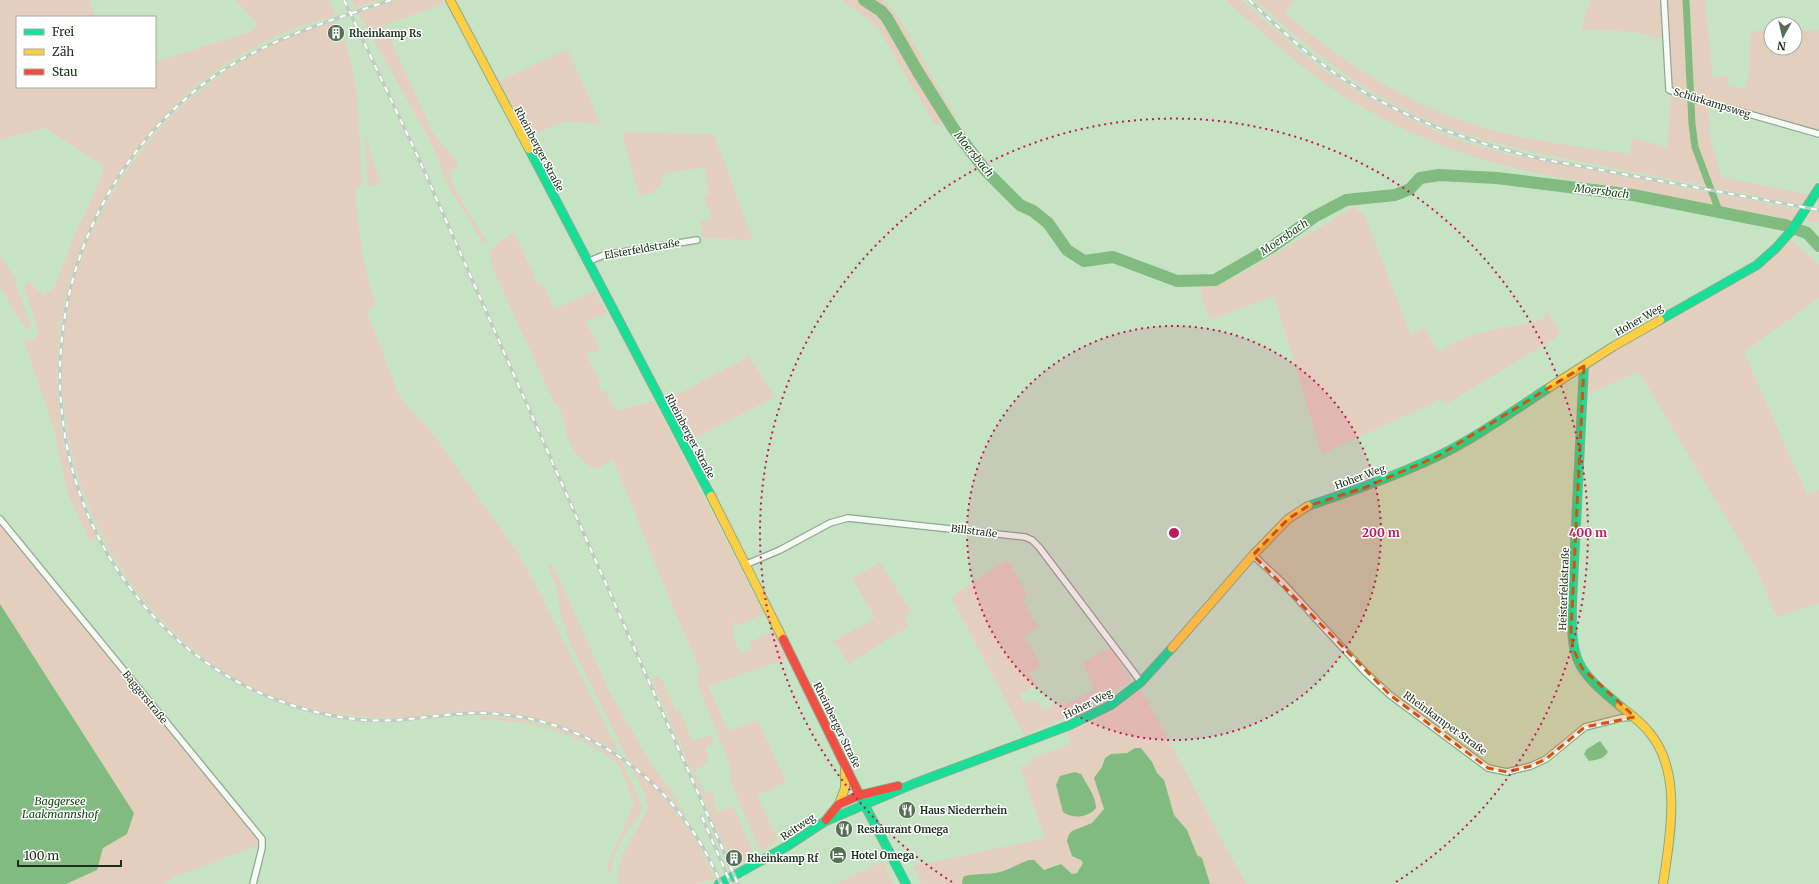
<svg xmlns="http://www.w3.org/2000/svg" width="1819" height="884" viewBox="0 0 1819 884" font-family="Merriweather,serif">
	<rect width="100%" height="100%" fill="#c6e4c4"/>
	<g fill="#e4cfbe" fill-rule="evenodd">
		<path d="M0 0H89L95 17H17V87H155V62L252 31 257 24 236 0H330L336 15C291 28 249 46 211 74 188 91 168 112 149 134 51 249 27 402 97 538L90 541 68 495 53 426 24 341 33 339 38 335V329L25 291V283L29 282 45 296 48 291H53L74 236 102 176 104 166 45 128 0 140Z"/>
		<path d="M351 0H379L355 8Z"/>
		<path d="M399 0H442L444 4 384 25 433 133 459 164 451 172C448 185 481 231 489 244H486L482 241 445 181 440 162 427 135 358 13Z"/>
		<path d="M841 0H883L900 19 957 120 935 125 879 30 868 19Z"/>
		<path d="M1225 0H1242L1296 49 1328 73 1370 99 1446 136 1505 154 1801 210 1794 220C1737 210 1679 199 1622 189 1577 180 1530 174 1487 161 1446 149 1406 132 1369 111 1315 82 1271 40 1225 0Z"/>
		<path d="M1255 0H1294L1285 13C1348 67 1416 110 1496 131 1540 143 1586 147 1630 154L1633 138 1667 147 1671 95 1708 105 1710 139 1722 177 1810 195 1804 205C1739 193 1674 179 1608 167 1546 155 1484 144 1425 119 1360 91 1306 46 1255 0Z"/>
		<path d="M1591 0H1661L1662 38C1655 39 1651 36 1644 34 1624 30 1602 30 1581 29Z"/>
		<path d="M1666 0H1705L1713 78 1727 75 1729 86 1746 89 1749 75 1751 31H1771V48H1795V30H1819V131L1672 89Z"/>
		<path d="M335 21 336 26 329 29 333 44 345 40 352 66 357 95 362 186 355 188C358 227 362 267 376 305L369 310 368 314 398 393 409 408 430 430 518 553 537 588 619 753C568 725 524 708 464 711 446 712 427 716 408 717 382 719 354 717 328 712 136 677 22 459 75 278 102 188 162 109 243 61 271 44 303 32 335 21Z"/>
		<path d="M566 50H568L601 125 565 121 530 136 499 81Z"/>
		<path d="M365 132 373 163 382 184 368 186Z"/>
		<path d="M622 132 714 134 753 240 703 238 700 221 711 219 710 208H707L704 195 709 194 705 167 662 174 661 187 654 189V193L639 196Z"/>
		<path d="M1354 207 1365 216 1411 335 1424 328 1439 352 1459 340 1484 332 1541 320 1547 312 1560 332 1556 338 1448 403 1439 400 1322 454 1274 296 1210 320 1200 292 1203 286 1224 282 1248 270Z"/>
		<path d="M1812 211 1819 213V223L1806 221Z"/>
		<path d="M514 232 539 286 543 284 554 309 595 291 607 314 586 321 600 350 586 354 600 381 597 382 602 392 605 390 616 411 654 401 764 614 738 626 735 620 732 633 741 654 752 649 749 642 773 631 787 659 708 686 728 731 758 720 786 782 757 796 778 840 760 851 731 783 729 762 696 681 700 680 697 673 701 671 670 601 613 459 597 469C582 465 568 444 565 430L567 427 557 404 555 405 493 269C485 246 498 245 514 232Z"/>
		<path d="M1788 237 1819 265V298L1744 352 1807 495 1819 490V603L1777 617 1756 568 1639 372 1583 396 1584 366 1757 265Z"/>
		<path d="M0 256 16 279V285L31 326 30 330 26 329 0 288Z"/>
		<path d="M749 356 775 397 693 439 671 398Z"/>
		<path d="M0 524 180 744 183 743 262 844 179 875 161 884H66L96 870 103 848 127 834 134 813 0 604Z"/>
		<path d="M1007 560 1027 594 1023 601 1038 628 1024 636 1030 647 1024 650 1031 647 1041 666 1015 680 1030 673 1037 685 1020 694 1025 704 1031 701 1038 702 1042 710 1058 703 1060 707 1094 690 1083 662 1111 648 1130 678V681C1097 705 1061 719 1024 735L951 597Z"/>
		<path d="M880 562 911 612 904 617 909 626 849 664 833 641 875 618 852 578Z"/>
		<path d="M551 564 557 573 609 691 650 762 673 794 688 820 670 797 628 760 570 643 560 611 557 590 548 565Z"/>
		<path d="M660 676 676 711 680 710 692 741 712 734 713 744 707 746 706 750C711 763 704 765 695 771L705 794 712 791 715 797 712 798 718 812 733 806 753 853 750 857 751 859 741 864 734 848 726 850 652 679Z"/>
		<path d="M1141 689 1246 884H1210L1202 858 1197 855 1187 830 1174 815 1162 777 1157 773 1156 768 1141 748H1135L1120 755 1115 754 1103 761 1099 771 1103 811 1069 843V849L1073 858 1081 860 1083 863 1077 873 1072 874 1056 864 1044 870 1034 860C1021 862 1012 869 999 872 989 875 969 873 962 878V884H921L913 866 1041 839 1045 837 1020 767 1031 763 1030 760 1072 743 1067 732C1095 721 1118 709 1141 689ZM1075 772 1079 817 1069 815 1063 812 1056 785Z"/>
		<path d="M479 716 519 719 547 726 570 733 608 752 622 762 642 805C641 817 631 826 625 835 617 847 612 860 611 873L607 874 609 860 634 804C630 793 624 773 617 764 611 757 602 753 594 748 560 729 521 720 482 720Z"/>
		<path d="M632 768C667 796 699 836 714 879L693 884H619L618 872 622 856 648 809 646 797Z"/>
		<path d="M883 861 893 884H835Z"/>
	</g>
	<g fill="#81bb80">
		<path d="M0 604 134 813 127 834 103 848 97 870 66 884H0Z"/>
		<path d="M1600 741 1608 752C1604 759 1596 760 1589 761L1584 754 1587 749Z"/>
		<path d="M1135 748H1141L1152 762 1157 773 1164 780 1174 815 1187 830 1197 855 1202 858 1210 884H962L963 877C970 873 989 875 1000 872 1010 870 1019 863 1029 860H1034L1044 870 1061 864 1072 874 1077 873 1083 863 1081 860 1072 856 1067 841 1069 834 1072 831 1092 823 1104 809 1094 778 1102 767 1105 758 1111 754 1127 753Z"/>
		<path d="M1075 772 1081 774C1086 784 1096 796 1096 808 1088 818 1072 819 1063 812L1056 785 1060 776Z"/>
	</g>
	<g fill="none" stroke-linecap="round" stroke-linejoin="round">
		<path stroke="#81bb80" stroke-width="7" d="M1686 0 1692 124 1695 147 1719 211"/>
		<path stroke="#81bb80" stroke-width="12" d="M864 0 881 11 887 18 918 72 953 128 986 171 1020 205 1033 211 1048 223 1067 250 1084 261 1113 257 1177 281 1215 280 1272 247 1314 217 1346 200 1395 195 1410 189 1420 178 1439 175 1497 178 1633 195 1785 225 1807 233 1819 246"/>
		<defs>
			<g id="street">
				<path d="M1664 0 1669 90 1685 96 1819 134"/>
				<path d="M587 262 604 255 697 240"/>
				<path d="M0 519 262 839V848L253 884"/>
				<path d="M1253 555 1283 583 1365 672 1390 695 1488 768 1507 772 1531 766 1546 759 1585 727 1621 718 1634 717"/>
				<path d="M747 564 780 550 830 523 848 518 1025 537 1032 540 1039 547 1141 682"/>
			</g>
			<g id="fast">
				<path d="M529 149 711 496"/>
				<path d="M1660 320 1757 265 1776 248 1792 230 1819 188"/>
				<path d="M1584 366 1572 603C1571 660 1575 669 1620 706"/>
				<path d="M1308 506C1352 491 1396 476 1438 456 1477 437 1513 411 1550 387"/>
				<path d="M860 796 906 884"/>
				<path d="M719 884 786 847 824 822 913 784 1070 725 1111 705 1141 682 1172 648"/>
			</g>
			<g id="slow">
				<path d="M450 0 529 149"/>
				<path d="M1550 387 1614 346 1660 320"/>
				<path d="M711 496 783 639"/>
				<path d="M1172 648 1253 555 1288 519 1308 506"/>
				<path d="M1620 706C1630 714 1641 722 1649 732 1683 772 1670 837 1663 884"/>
				<path d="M839 804 845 788V767"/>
			</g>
			<g id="jam">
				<path d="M783 639 860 796"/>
				<path d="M826 820 839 804 860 795 898 786"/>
			</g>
		</defs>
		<use href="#street" stroke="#90a88f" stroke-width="8"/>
		<use href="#fast" stroke="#90a88f" stroke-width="10"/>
		<use href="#slow" stroke="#90a88f" stroke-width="10"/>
		<use href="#jam" stroke="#90a88f" stroke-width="10"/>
		<use href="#street" stroke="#f6fbf6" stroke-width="5.5"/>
		<use href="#fast" stroke="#16e098" stroke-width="8"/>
		<use href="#slow" stroke="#ffcf43" stroke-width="8"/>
		<use href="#jam" stroke="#f24e42" stroke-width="8"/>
		<defs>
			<g id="rail">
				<path d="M344 0 419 159 738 884"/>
				<path d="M391 0C323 23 254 43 197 89 28 227 11 481 170 633 223 683 291 713 363 720 403 723 441 713 481 713 592 716 679 784 721 884"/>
				<path d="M1249 0C1278 27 1308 56 1342 78 1403 119 1470 142 1541 159L1819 210"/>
				<path d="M702 817 731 884"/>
			</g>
		</defs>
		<use href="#rail" stroke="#c2cac1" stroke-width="3.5"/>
		<use href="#rail" stroke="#fff" stroke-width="2" stroke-dasharray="6" stroke-linecap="butt"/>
	</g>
	<path fill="#d3550d" fill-opacity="0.2" stroke="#d3550d" stroke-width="3" stroke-dasharray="8 5" stroke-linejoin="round" d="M1584 366 1571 631 1573 648 1582 668 1635 717 1585 727 1546 759 1531 766 1507 772 1488 768 1390 695 1253 555 1288 519 1308 506 1366 487 1438 456Z"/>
	<circle cx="1174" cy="533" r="207" fill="#c2185b" fill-opacity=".12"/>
	<g fill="none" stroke="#c2185b" stroke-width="2" stroke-dasharray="2 4">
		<circle cx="1174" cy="533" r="207"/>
		<path d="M952 882A414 414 0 1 1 1396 882"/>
	</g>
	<defs>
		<symbol id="building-disc" viewBox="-11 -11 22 22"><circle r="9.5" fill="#566e55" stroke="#fff"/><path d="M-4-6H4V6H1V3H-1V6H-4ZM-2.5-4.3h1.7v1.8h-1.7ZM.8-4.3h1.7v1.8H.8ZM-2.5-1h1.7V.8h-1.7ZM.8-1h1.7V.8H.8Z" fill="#fff"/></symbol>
		<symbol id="restaurant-disc" viewBox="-11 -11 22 22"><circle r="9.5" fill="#566e55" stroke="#fff"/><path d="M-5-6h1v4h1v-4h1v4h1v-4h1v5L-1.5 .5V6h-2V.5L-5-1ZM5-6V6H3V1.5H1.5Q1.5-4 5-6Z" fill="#fff"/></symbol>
		<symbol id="hotel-disc" viewBox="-11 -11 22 22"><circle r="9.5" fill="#566e55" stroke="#fff"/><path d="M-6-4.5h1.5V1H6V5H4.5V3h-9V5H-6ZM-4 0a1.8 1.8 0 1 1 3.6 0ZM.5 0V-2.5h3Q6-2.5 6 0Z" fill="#fff"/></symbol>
	</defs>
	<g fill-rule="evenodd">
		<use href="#building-disc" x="326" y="23" width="20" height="20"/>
		<use href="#restaurant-disc" x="897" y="800" width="20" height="20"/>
		<use href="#restaurant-disc" x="834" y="819" width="20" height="20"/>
		<use href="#hotel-disc" x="828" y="845" width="20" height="20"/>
		<use href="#building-disc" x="724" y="848" width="20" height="20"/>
	</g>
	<g text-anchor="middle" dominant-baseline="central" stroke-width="3" stroke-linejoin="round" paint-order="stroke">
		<g font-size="10" font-weight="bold" fill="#192f19" stroke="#fff" text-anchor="start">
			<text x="349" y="33">Rheinkamp Rs</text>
			<text x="920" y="810">Haus Niederrhein</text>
			<text x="857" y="829">Restaurant Omega</text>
			<text x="851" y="855">Hotel Omega</text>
			<text x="747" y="858">Rheinkamp Rf</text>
		</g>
		<g font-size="10" fill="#192f19" stroke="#fff">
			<text transform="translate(1712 103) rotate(17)">Schürkampsweg</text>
			<text transform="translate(539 149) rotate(62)">Rheinberger Straße</text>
			<text transform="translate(642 249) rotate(-10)">Elsterfeldstraße</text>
			<text transform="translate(1639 320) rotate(-30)">Hoher Weg</text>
			<text transform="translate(690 436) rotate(62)">Rheinberger Straße</text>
			<text transform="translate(1360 477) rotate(-20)">Hoher Weg</text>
			<text transform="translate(974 531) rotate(7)">Billstraße</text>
			<text transform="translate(1564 589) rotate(-88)">Heisterfeldstraße</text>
			<text transform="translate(145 697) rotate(51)">Baggerstraße</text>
			<text transform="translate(1088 704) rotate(-27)">Hoher Weg</text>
			<text transform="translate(1445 723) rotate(36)">Rheinkamper Straße</text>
			<text transform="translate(837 725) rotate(64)">Rheinberger Straße</text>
			<text transform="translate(798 827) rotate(-34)">Reitweg</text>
		</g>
		<g font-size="11" font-style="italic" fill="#164718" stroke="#fff">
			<text transform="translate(974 154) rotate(51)">Moersbach</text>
			<text transform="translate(1602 191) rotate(7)">Moersbach</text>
			<text transform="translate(1284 237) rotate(-34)">Moersbach</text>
			<text x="60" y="801">Baggersee<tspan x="60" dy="13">Laakmannshof</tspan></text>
		</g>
	</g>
	<circle cx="1174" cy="533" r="6" fill="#c2185b" stroke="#fff" stroke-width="2"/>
	<g font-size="12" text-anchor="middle" font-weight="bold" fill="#c2185b" stroke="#fff" stroke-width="3" stroke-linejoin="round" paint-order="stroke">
		<text x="1381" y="537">200 m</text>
		<text x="1588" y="537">400 m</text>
	</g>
	<rect x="16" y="16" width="140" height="72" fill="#ffffff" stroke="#a3aca3"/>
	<rect x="24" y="29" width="20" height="6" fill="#16e098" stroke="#a3aca3"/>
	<text x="52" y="36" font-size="12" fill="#192f19">Frei</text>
	<rect x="24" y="49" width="20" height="6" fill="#ffcf43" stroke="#a3aca3"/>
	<text x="52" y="56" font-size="12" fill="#192f19">Zäh</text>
	<rect x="24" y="69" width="20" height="6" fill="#f24e42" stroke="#a3aca3"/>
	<text x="52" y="76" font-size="12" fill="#192f19">Stau</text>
	<g transform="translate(1783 36) rotate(188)"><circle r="19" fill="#ffffff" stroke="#a3aca3"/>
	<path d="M0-3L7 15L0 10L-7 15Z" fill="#566e55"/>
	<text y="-6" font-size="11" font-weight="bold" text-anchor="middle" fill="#192f19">N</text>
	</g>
	<path d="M18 860v6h103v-6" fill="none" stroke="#192f19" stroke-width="2"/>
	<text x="24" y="860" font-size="12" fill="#192f19" stroke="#ffffff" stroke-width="3" paint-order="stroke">100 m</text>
</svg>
